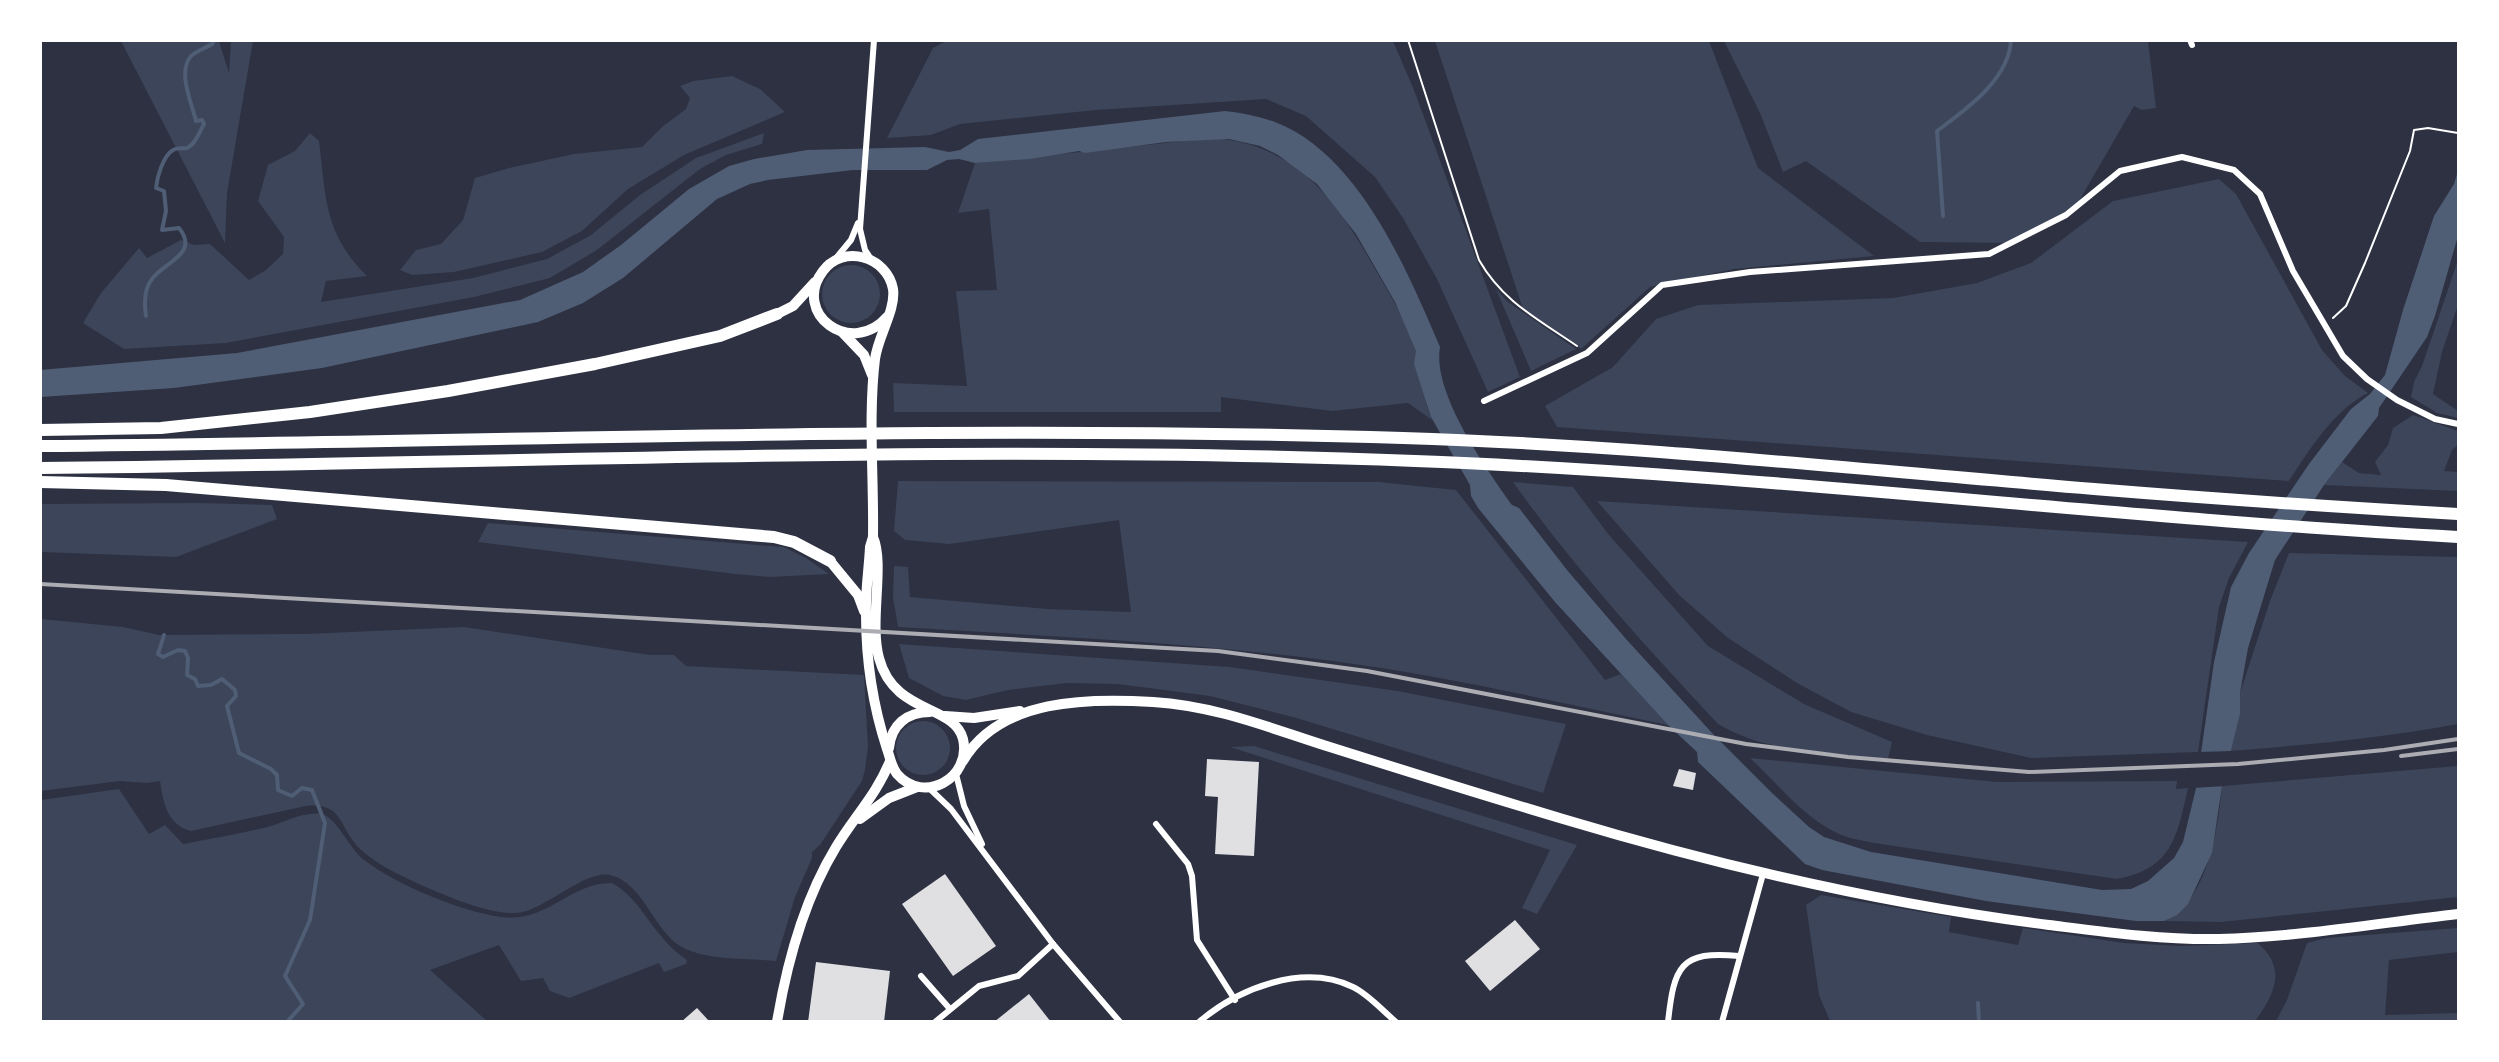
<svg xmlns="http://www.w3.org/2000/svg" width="2499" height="1062" viewBox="0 0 2499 1062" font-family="Ubuntu,sans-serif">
	<rect width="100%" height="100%" fill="#2d3142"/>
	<g fill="#3c4559">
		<path d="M121 41H219L229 73 231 41H253L227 193 225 243Z"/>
		<path d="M946 41H1393L1414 90 1520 377 1488 392 1437 279 1403 218 1375 177 1306 116 1266 99 1096 110 960 124 931 135 887 138 933 48Z"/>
		<path d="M1435 41H1709L1758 168 1874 256 1734 269 1650 287 1581 349 1523 309Z"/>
		<path d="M1724 41H2148L2156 108 2142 110 2134 106 2075 208 2010 243 1920 242 1806 161 1783 172 1760 113Z"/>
		<path d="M732 76 760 89 785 112 684 155 628 189 582 231 542 252 454 272 412 275 400 270 416 250 441 244 463 220 475 178 509 168 574 154 642 147 662 127 686 109 690 98 680 86 693 81Z"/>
		<path d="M310 133 319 141C326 197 324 234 367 276L326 281 321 302 473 278 547 259 591 235 640 195 696 158 764 133 762 144 726 155 700 169 597 250 550 278 474 297 226 343 124 349 83 323 101 293 139 248 147 258 181 240 194 245 210 244 249 280 266 270 283 254 284 237 258 201 268 165 295 151Z"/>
		<path d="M1212 138C1289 143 1331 192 1367 255 1384 285 1402 312 1414 344 1422 368 1422 396 1432 420L1408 403 1332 411 1221 397V412H894L893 383 967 386 956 291 997 290 989 209 958 213 975 163Z"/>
		<path d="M2219 179 2236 194 2322 350 2345 376 2368 393C2333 411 2310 449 2289 481L1557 427 1545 406 1613 367 1656 319 1698 305 1893 298 1977 283 2031 263 2113 201Z"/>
		<path d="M2458 260V305L2442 352 2433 394 2458 411V418L2437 413 2411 397 2414 382 2422 366Z"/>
		<circle cx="851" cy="294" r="29"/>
		<path d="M1496 289 1508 302 1576 349 1531 371Z"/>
		<path d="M2413 415 2458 431V445L2452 450 2444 471 2458 472V491L2324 485 2342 462 2359 473 2381 475 2375 462 2388 445 2393 428Z"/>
		<path d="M898 481 1379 482 1456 490 1605 680 1621 674 1668 725C1557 702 1446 676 1333 661 1189 642 1043 636 898 627L893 597 894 566 908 567 910 597 1048 609 1131 612 1119 520 949 544 905 540 894 531Z"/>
		<path d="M1513 482 1573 487 1609 535 1708 646 1804 704 1892 742 1888 759C1832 753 1768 754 1718 724 1646 647 1575 569 1513 482Z"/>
		<path d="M1597 501 2248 542 2229 578 2219 607 2198 752 2031 758 1927 735 1851 712 1797 683 1728 638 1679 595Z"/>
		<path d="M199 503 272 505 277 519 176 557 41 552V504Z"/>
		<path d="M488 523 784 547 806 558 829 574 770 577 735 574 478 542Z"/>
		<path d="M2289 553 2458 557V724C2383 738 2307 745 2230 751L2240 714V693L2270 601Z"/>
		<path d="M41 619 123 627 159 635 305 634 464 627 650 655H674L686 666 864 675 868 747 865 770 862 781 820 845 812 852V858L795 897 776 961C747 958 707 961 682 947 653 931 644 883 610 875 587 870 548 906 523 912 498 918 451 898 428 888 405 878 379 866 361 850 338 829 345 802 306 806L191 831C167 825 163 802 160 781L147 783 120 781 41 791Z"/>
		<path d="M899 644 1230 667 1398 691 1566 724 1543 793 1293 717 1210 696 1118 684 1067 683 1008 690 966 700 943 696 909 678Z"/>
		<circle cx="923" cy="748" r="27"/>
		<path d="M1254 746 1577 845 1537 914 1522 908 1550 850 1230 747Z"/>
		<path d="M1750 758 1997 782 2177 781 2176 789 2188 788C2177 837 2172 869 2117 879L1881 844C1869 842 1856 840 1844 836 1808 823 1778 784 1750 758Z"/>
		<path d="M2458 766V897L2221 922 2164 921C2208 901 2218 829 2222 786Z"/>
		<path d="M119 789 149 834 165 825 183 844C210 839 237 834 264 828 281 824 303 811 321 814 336 816 349 848 363 859 396 885 460 911 501 917 548 923 570 882 612 883 642 899 654 939 687 960L686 964 664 972 659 963 569 998 550 991 543 978 521 981 499 945 430 970 487 1021H41V800Z"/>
		<path d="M1821 895 1951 917 1949 932 2018 945 2023 928 2124 943 2181 946 2258 943C2287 969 2275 994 2255 1021H1830L1819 995 1806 905Z"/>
		<path d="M2458 928V952L2389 960 2385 1015 2458 1013V1021H2276L2287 1000 2307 943 2326 938Z"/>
	</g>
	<path fill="#4f5d75" d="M1225 111C1242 113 1259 116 1275 122 1359 154 1407 270 1440 347 1432 393 1486 468 1512 505L1519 508 1567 570 1626 639 1713 734 1772 793 1809 827 1824 837 1871 852 2102 890 2131 889 2148 881 2174 858 2183 842 2196 788 2214 662 2231 587 2249 553 2309 464 2351 409 2370 394 2385 375 2403 310 2434 216 2454 184 2458 171V236L2435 316 2427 337 2379 408 2378 416 2324 485 2275 560 2248 648 2240 693V714L2222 786 2212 853 2188 904 2177 915 2164 921H2136L1986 901 1822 870 1805 864 1698 762 1697 752 1668 725 1555 602 1478 508 1471 496 1470 485 1431 417 1414 364 1416 351 1395 302 1356 234 1317 184 1278 155 1260 146 1229 139 1166 142 1085 153 1079 151 1030 159 975 163 959 159 947 160 927 170H853L768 180 750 184 717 199 623 278 583 303 538 322 322 368 174 388 41 397 40 370 237 353 520 300 583 272 621 245 689 189 729 166 754 159 807 150 925 147 949 152 960 150 978 139Z"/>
	<path fill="#2d3142" d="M2233 751 2225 786 2193 788 2198 752Z"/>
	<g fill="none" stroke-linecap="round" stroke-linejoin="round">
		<g stroke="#4f5d75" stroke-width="4">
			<path d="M1943 216 1937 131C1965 110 2009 80 2011 40"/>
			<path d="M146 316C144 303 144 289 152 279 164 262 200 254 179 228L162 230 166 211 164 191 156 188C157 177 163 156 173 150 178 147 183 149 187 148 195 145 200 131 204 124L202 120 196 121C192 104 177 72 191 56 196 51 206 48 212 44L214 40"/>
			<path d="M164 635 158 654 163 657 178 650 185 651 188 658 187 675 195 679 198 686 211 685 222 679 235 690 236 696 227 706 239 753 271 769 277 775 278 790 292 796 302 788 312 790 325 823 310 920 285 976 303 1004 287 1022"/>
			<path d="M1978 1003 1979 1022"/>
		</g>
	</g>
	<g fill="#e0e0e3">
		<path d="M1207 759 1259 762 1254 856 1215 854 1218 797 1205 796Z"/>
		<path d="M1679 769 1696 773 1693 790 1673 786Z"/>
		<path d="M945 874 996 946 953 976 902 904Z"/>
		<path d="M1515 920 1540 949 1490 991 1465 961Z"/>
		<path d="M816 962 890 971 884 1022H808Z"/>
		<path d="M1029 994 1051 1022H994Z"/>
		<path d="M697 1008 710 1022H681Z"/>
	</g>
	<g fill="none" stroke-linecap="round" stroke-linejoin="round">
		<g stroke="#fff" stroke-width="2">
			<path d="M1408 40 1479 260C1503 302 1538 319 1577 346"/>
			<path d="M2333 318 2346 306 2365 263 2410 151 2414 130 2428 128 2458 133"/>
		</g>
		<g stroke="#fff" stroke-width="6">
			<path d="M2190 40 2192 45"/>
			<path d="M837 257 851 240 858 223"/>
			<path d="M871 259 865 250 860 229 874 40"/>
			<path d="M1484 401 1587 353 1662 285 1750 272 1989 254 2066 215 2120 171 2182 157 2234 170 2260 194 2293 271 2343 356 2367 379 2397 400 2435 419 2458 424"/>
			<path d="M956 774 964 806 982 844"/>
			<path d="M929 788 951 809 1053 944 1120 1022"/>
			<path d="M1156 824 1188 864 1192 876 1197 940 1235 1000"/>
			<path d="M921 976 950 1009"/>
			<path d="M935 1022 979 986 1018 976 1053 944"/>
			<path d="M1199 1022C1239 988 1303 963 1353 987 1368 994 1383 1011 1396 1022"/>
			<path d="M1668 1022C1674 967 1680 950 1739 956"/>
			<path d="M1722 1022 1763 874"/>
		</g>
		<g stroke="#fff" stroke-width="10">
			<path d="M860 819 889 798 917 787"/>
			<path d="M777 1022C787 962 805 898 836 847 854 817 877 794 890 761"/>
		</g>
		<g stroke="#fff" stroke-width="10">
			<path d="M777 314 793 306 815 282"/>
			<path d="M843 333 864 355 872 375"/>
			<path d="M873 537C885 564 869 622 879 658 894 715 954 704 963 739 972 778 924 805 897 774 891 766 890 757 887 749 873 706 866 660 866 615 865 592 869 569 870 547L873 537C874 478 868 417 875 359 878 336 896 310 893 289 887 256 843 244 823 271 791 313 851 359 888 316"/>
			<path d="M830 561 858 595 864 611"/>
			<path d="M945 716 974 718 1020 711"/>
			<path d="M889 748C891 725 907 712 930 712"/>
			<path d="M963 761C1000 698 1089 698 1153 702 1218 706 1272 729 1333 748 1409 772 1486 796 1563 819 1723 867 1883 904 2049 925 2105 932 2162 940 2219 939 2299 937 2379 923 2458 914"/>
		</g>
		<g stroke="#fff" stroke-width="12">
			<path d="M40 430 161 428 310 412 448 391 595 364 720 336 777 314"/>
			<path d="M40 446C495 442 949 424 1403 438 1634 445 1864 470 2094 489 2216 499 2337 507 2458 514"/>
			<path d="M40 468C498 464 957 443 1415 461 1764 474 2110 518 2458 537"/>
			<path d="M40 482 166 485 774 537 794 542 830 561"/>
		</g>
		<g stroke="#abadb3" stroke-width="4">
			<path d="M40 584 1218 651 1367 671 1746 744 1848 757 2029 772 2238 764 2384 750 2458 739"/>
			<path d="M2401 756 2458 749"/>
		</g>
	</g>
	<rect width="2499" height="1062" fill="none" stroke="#ffffff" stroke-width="84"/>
</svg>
